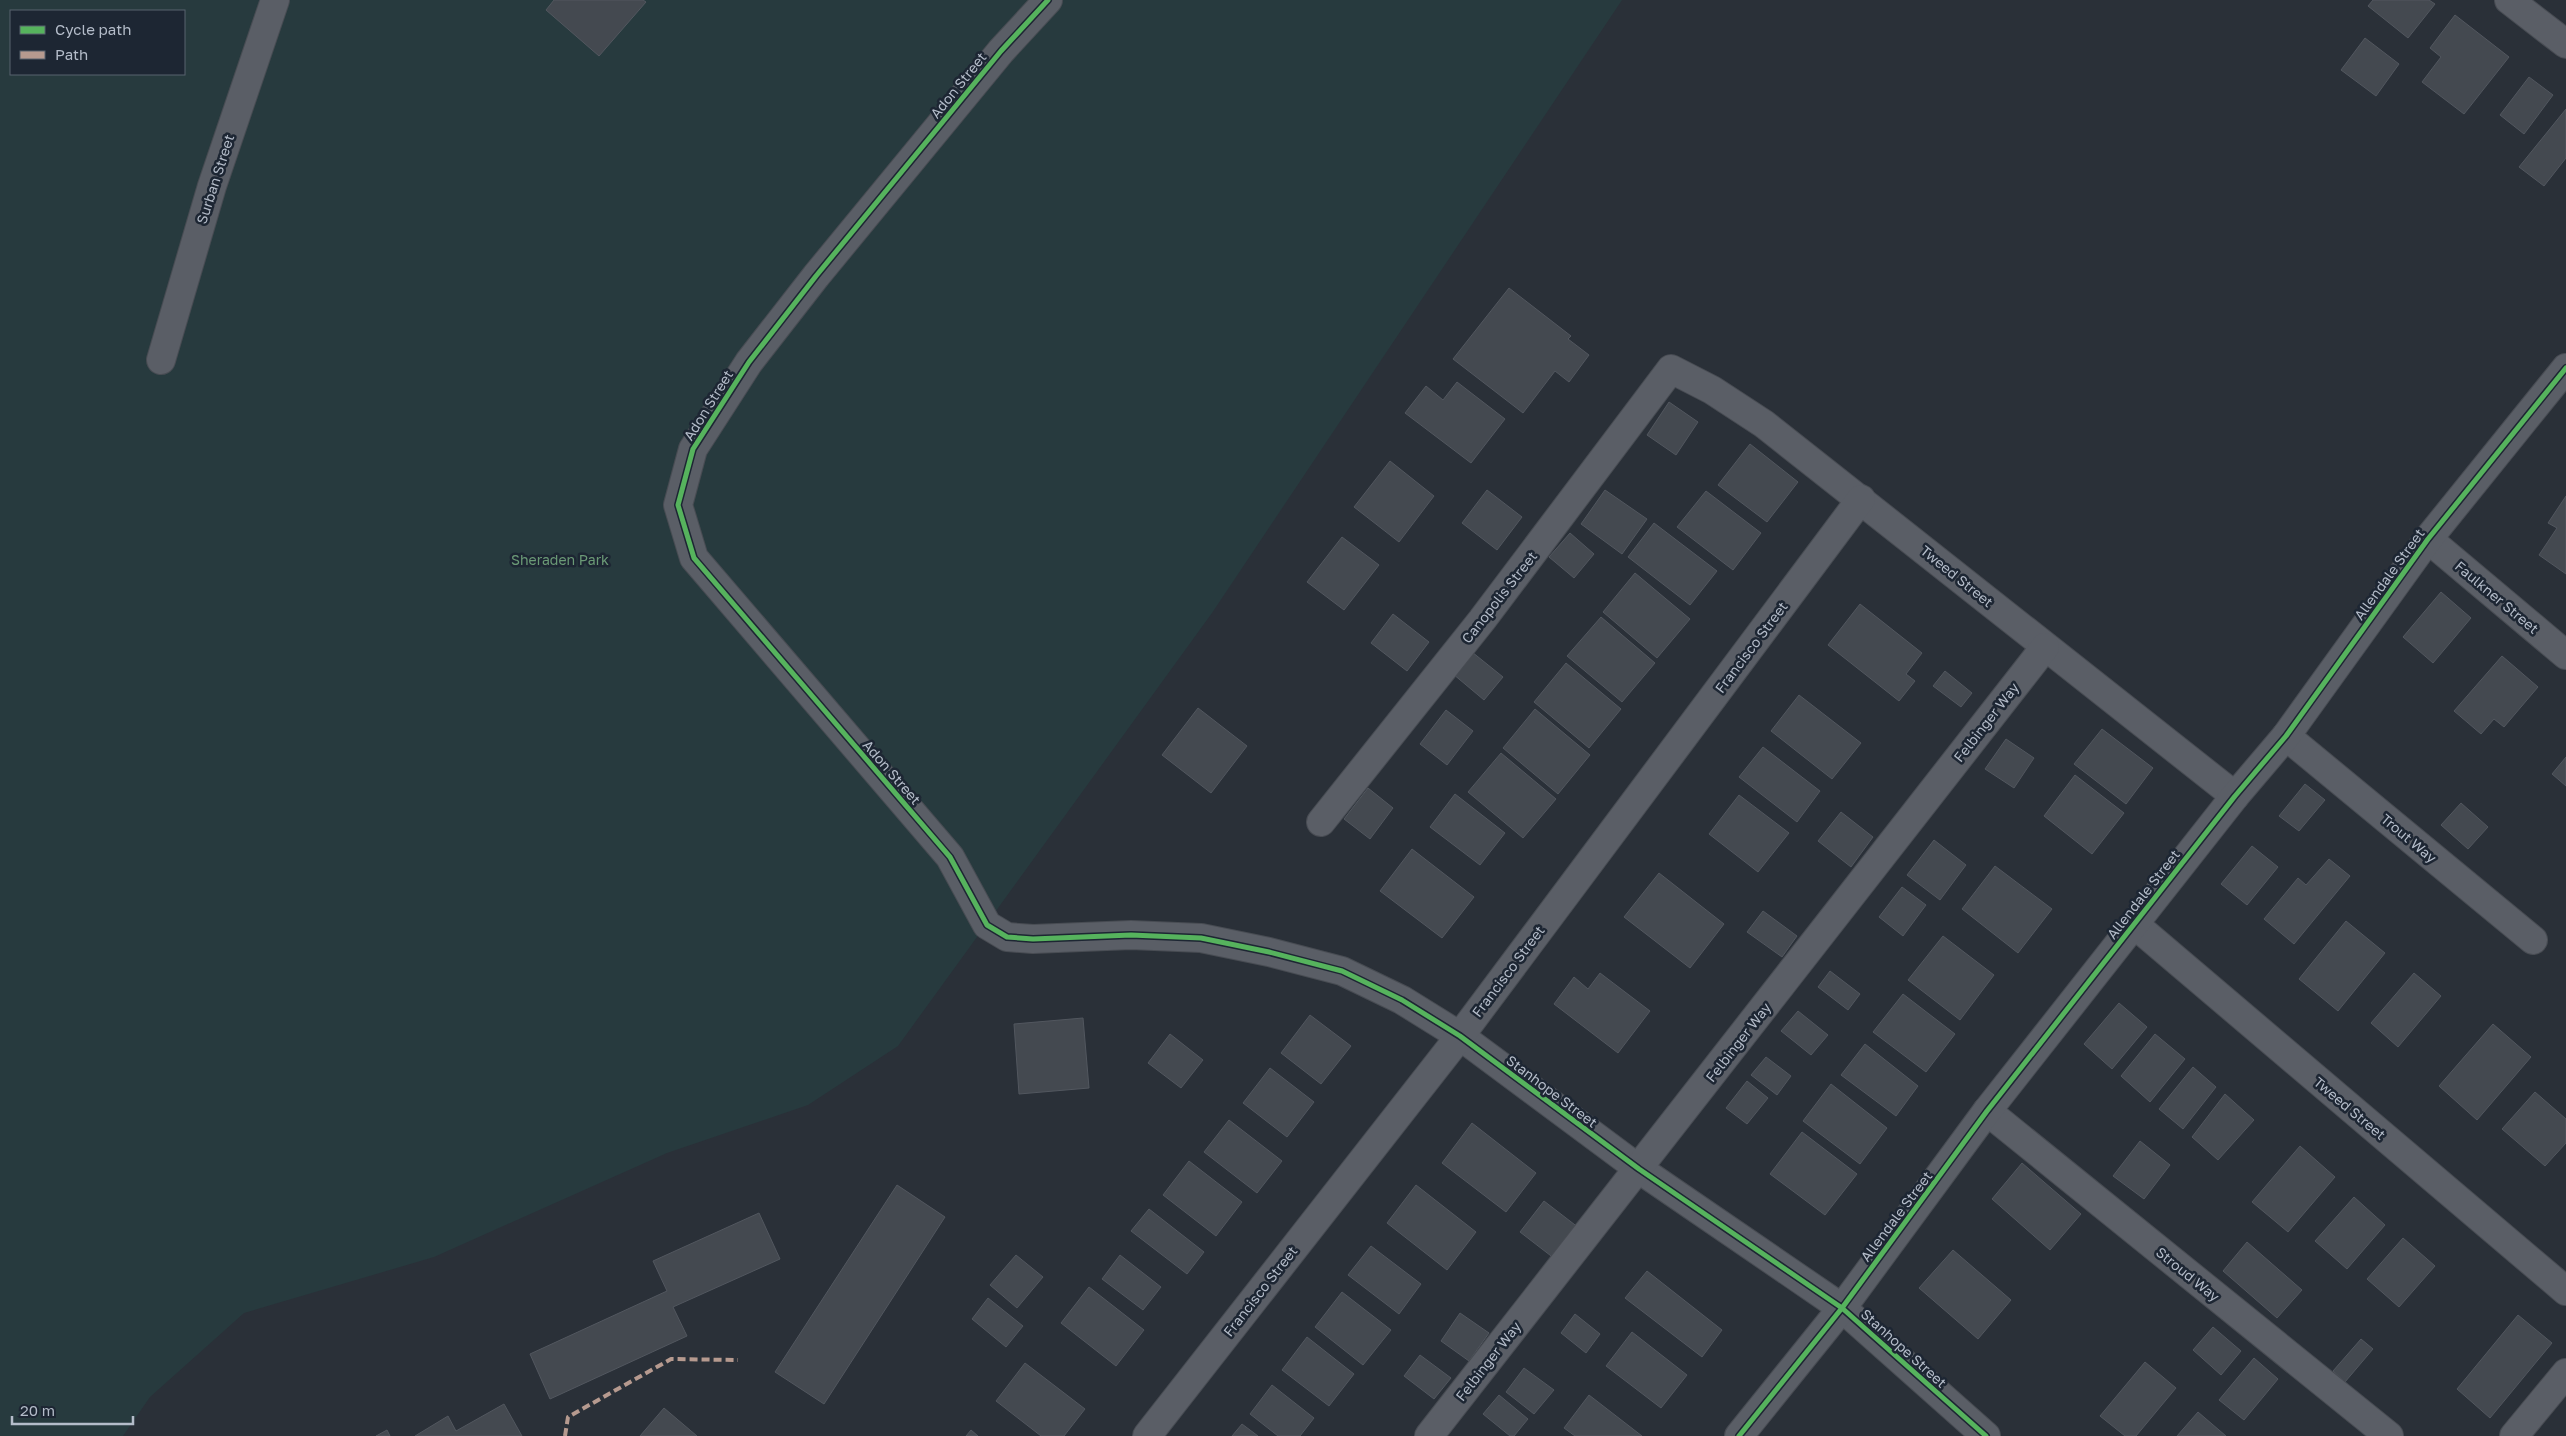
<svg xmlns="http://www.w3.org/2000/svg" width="2566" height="1436" viewBox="0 0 2566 1436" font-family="'Golos Text',sans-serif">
	<rect width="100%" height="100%" fill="#2a3038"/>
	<path fill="#273a3e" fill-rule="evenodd" d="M0 0H1622L1212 613 898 1046 808 1105 667 1153 434 1257 244 1313 150 1397 123 1436H0ZM11 11H184V74H11Z"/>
	<g fill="#444950" stroke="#52575f">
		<path d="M554 0H643L646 2 599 56 546 10Z"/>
		<path d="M2373 0H2429L2435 4 2408 38 2368 6Z"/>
		<path d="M2455 15 2509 57 2464 114 2422 82 2441 57 2430 48Z"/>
		<path d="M2365 38 2399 64 2376 96 2341 70Z"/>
		<path d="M2529 77 2553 95 2524 134 2500 115Z"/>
		<path d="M2566 109V158L2544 186 2519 167Z"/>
		<path d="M1509 288 1571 336 1568 339 1589 355 1569 382 1555 371 1523 413 1453 359Z"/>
		<path d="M1457 382 1505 419 1471 463 1405 413 1426 386 1443 400Z"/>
		<path d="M1669 402 1698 422 1676 455 1647 435Z"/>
		<path d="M1750 444 1798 482 1767 522 1718 485Z"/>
		<path d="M1390 461 1434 496 1399 542 1354 507Z"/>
		<path d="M1487 490 1522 517 1497 550 1462 523Z"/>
		<path d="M1605 490 1647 519 1622 554 1581 524Z"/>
		<path d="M1706 491 1761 533 1733 570 1677 527Z"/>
		<path d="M2566 496V574L2539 555 2557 528 2548 523Z"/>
		<path d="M1654 523 1717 571 1690 605 1628 557Z"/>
		<path d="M1570 533 1594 554 1574 578 1549 557Z"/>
		<path d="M1342 537 1379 565 1344 610 1307 582Z"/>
		<path d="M1635 573 1690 619 1657 658 1603 612Z"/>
		<path d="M2441 592 2471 618 2433 663 2403 637Z"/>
		<path d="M1860 604 1922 653 1906 674 1915 681 1899 701 1828 645Z"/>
		<path d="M1393 614 1429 642 1407 671 1371 643Z"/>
		<path d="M1601 617 1655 663 1622 702 1567 656Z"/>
		<path d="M1472 652 1503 677 1484 700 1453 674Z"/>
		<path d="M2502 656 2538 687 2504 727 2494 719 2481 734 2454 711Z"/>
		<path d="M1566 663 1621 709 1589 748 1534 702Z"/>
		<path d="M1945 671 1972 693 1961 707 1933 686Z"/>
		<path d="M1799 695 1861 743 1832 779 1771 731Z"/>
		<path d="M1198 708 1247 746 1211 793 1162 755Z"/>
		<path d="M1535 709 1590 755 1558 794 1503 748Z"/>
		<path d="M1446 710 1473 731 1447 765 1420 744Z"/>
		<path d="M2102 729 2153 768 2126 804 2074 764Z"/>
		<path d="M2006 739 2034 758 2014 788 1985 769Z"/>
		<path d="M1763 747 1820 791 1797 822 1739 777Z"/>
		<path d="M1501 753 1556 799 1523 838 1468 792Z"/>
		<path d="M2566 757V786L2552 774Z"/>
		<path d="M2075 775 2124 813 2092 854 2044 816Z"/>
		<path d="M2305 784 2325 800 2299 831 2279 816Z"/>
		<path d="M1368 788 1393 808 1370 839 1344 819Z"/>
		<path d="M1455 794 1505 833 1480 865 1430 827Z"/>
		<path d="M1739 795 1789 833 1758 872 1709 834Z"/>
		<path d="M2461 803 2488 827 2468 849 2441 825Z"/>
		<path d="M1841 812 1873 837 1851 867 1818 841Z"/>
		<path d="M1934 840 1966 865 1940 900 1907 875Z"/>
		<path d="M2252 846 2278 867 2247 905 2221 884Z"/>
		<path d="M1412 849 1474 897 1442 938 1380 891Z"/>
		<path d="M2329 859 2350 876 2294 944 2264 919 2298 878 2306 885Z"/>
		<path d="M1995 866 2052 909 2018 953 1962 909Z"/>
		<path d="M1659 873 1724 924 1690 968 1624 917Z"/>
		<path d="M1902 887 1926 905 1903 936 1879 917Z"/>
		<path d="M1763 911 1797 936 1782 957 1747 932Z"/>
		<path d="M2346 921 2385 953 2338 1011 2299 979Z"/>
		<path d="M1943 936 1994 975 1960 1020 1908 980Z"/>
		<path d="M1830 971 1860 994 1848 1010 1818 987Z"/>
		<path d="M1600 973 1650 1011 1618 1053 1554 1004 1574 977 1588 989Z"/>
		<path d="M2414 973 2441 996 2398 1047 2371 1023Z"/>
		<path d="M1903 994 1955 1034 1926 1072 1873 1032Z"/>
		<path d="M2119 1003 2147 1027 2112 1069 2084 1044Z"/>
		<path d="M1798 1011 1828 1035 1811 1055 1781 1031Z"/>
		<path d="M1310 1015 1351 1046 1321 1084 1281 1053Z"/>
		<path d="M1083 1018 1089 1088 1019 1094 1014 1024Z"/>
		<path d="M2493 1024 2531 1057 2477 1120 2439 1086Z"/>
		<path d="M1170 1034 1203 1060 1181 1088 1148 1063Z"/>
		<path d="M2155 1034 2185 1059 2150 1102 2121 1076Z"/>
		<path d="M1865 1044 1918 1086 1896 1116 1841 1075Z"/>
		<path d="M1766 1057 1791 1076 1777 1095 1751 1075Z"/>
		<path d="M2193 1067 2216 1087 2183 1129 2159 1109Z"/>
		<path d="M1270 1068 1314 1102 1287 1137 1243 1103Z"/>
		<path d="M1747 1081 1768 1098 1747 1124 1726 1108Z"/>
		<path d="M1831 1084 1887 1128 1860 1164 1803 1121Z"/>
		<path d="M2535 1092 2566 1119V1143L2545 1166 2502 1129Z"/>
		<path d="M2225 1094 2254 1120 2218 1160 2192 1137Z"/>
		<path d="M1229 1120 1282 1161 1257 1193 1204 1152Z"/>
		<path d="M1472 1123 1536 1173 1506 1212 1442 1163Z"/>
		<path d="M1802 1132 1857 1174 1825 1215 1770 1174Z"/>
		<path d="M2140 1141 2170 1165 2144 1199 2113 1176Z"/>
		<path d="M2300 1146 2335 1177 2288 1232 2252 1202Z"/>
		<path d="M1189 1161 1242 1202 1216 1236 1163 1195Z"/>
		<path d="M2022 1163 2081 1214 2050 1250 1992 1199Z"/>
		<path d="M897 1185 945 1217 824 1404 775 1372Z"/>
		<path d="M1416 1185 1476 1232 1447 1270 1387 1223Z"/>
		<path d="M2354 1197 2385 1225 2347 1269 2315 1241Z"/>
		<path d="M1544 1201 1579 1228 1555 1259 1520 1232Z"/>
		<path d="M1149 1209 1204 1252 1187 1274 1131 1231Z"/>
		<path d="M759 1213 780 1259 673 1307 687 1336 550 1399 530 1354 667 1291 653 1261Z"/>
		<path d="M2403 1238 2435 1266 2399 1307 2367 1279Z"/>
		<path d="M2247 1242 2302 1290 2277 1318 2223 1271Z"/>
		<path d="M1371 1246 1421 1284 1399 1314 1348 1275Z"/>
		<path d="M1953 1250 2011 1300 1978 1339 1919 1288Z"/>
		<path d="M1016 1255 1043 1277 1017 1308 990 1285Z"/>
		<path d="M1120 1255 1161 1287 1143 1310 1102 1279Z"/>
		<path d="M1647 1271 1722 1330 1702 1357 1625 1298Z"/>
		<path d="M1089 1287 1144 1330 1116 1366 1061 1323Z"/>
		<path d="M1342 1292 1391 1330 1363 1365 1315 1327Z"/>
		<path d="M988 1298 1023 1326 1006 1347 972 1319Z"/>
		<path d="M1460 1313 1489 1333 1469 1361 1441 1341Z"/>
		<path d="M1575 1314 1600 1334 1586 1353 1561 1333Z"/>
		<path d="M2518 1315 2552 1343 2490 1418 2457 1389Z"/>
		<path d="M2213 1327 2241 1351 2221 1375 2193 1350Z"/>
		<path d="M1632 1332 1687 1375 1661 1408 1606 1366Z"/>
		<path d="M1307 1337 1354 1374 1329 1406 1282 1370Z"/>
		<path d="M2361 1339 2373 1349 2345 1382 2333 1371Z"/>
		<path d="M1420 1355 1451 1378 1434 1399 1404 1376Z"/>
		<path d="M2254 1358 2278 1379 2244 1420 2219 1400Z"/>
		<path d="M2145 1362 2176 1388 2136 1436H2125L2100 1416Z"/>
		<path d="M1025 1363 1085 1409 1064 1436H1041L996 1401Z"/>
		<path d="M1524 1368 1554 1390 1534 1414 1506 1392Z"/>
		<path d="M1272 1385 1314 1418 1300 1436H1278L1250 1414Z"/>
		<path d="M1499 1395 1528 1419 1514 1436H1510L1483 1414Z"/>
		<path d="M1589 1395 1642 1436H1575L1564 1428Z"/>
		<path d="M504 1404 522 1436H415L448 1416 456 1431Z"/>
		<path d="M664 1408 697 1436H640Z"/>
		<path d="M2198 1412 2226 1436H2177Z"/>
		<path d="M1242 1424 1258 1436H1232Z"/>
		<path d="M387 1430 390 1436H376Z"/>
		<path d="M971 1430 978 1436H966Z"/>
	</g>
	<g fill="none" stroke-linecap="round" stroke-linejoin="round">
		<defs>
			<g id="minor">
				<path d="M1048 0 1001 51 816 276 749 362 693 449 678 505 694 558 950 857 987 925 1007 937 1033 939 1131 935 1201 938 1269 952 1342 971 1402 1000 1460 1036 1639 1169 1842 1308 1986 1436"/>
				<path d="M2509 0 2566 44"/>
				<path d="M161 360 212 186 275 0"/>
				<path d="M2428 539 2566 655"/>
				<path d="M2286 736 2533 940"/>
				<path d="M1321 822 1482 620 1671 369 1712 390 1764 424 2235 796"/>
				<path d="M2134 924 2566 1291"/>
				<path d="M1987 1111 2389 1436"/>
				<path d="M1147 1436 1460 1036 1861 499"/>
				<path d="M1429 1436 2045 647"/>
				<path d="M1739 1436 1842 1308 1987 1111 2235 796 2286 736 2428 539 2566 368"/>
				<path d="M2514 1436 2566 1373"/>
			</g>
		</defs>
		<use href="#minor" stroke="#484c53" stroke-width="30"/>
		<use href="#minor" stroke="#5a5e66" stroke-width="28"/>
		<path stroke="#b69a8f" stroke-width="4" stroke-dasharray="8 4" stroke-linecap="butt" d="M565 1436 568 1417 671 1359 738 1360"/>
		<defs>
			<g id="cycleway">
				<path d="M1048 0 1001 51 816 276 749 362 693 449 678 505 694 558 950 857 987 925 1007 937 1033 939 1131 935 1201 938 1269 952 1342 971 1402 1000 1460 1036 1639 1169 1842 1308 1986 1436"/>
				<path d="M1739 1436 1842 1308 1987 1111 2235 796 2286 736 2428 539 2566 368"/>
			</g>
		</defs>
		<use href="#cycleway" stroke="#1d2633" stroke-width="8"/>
		<use href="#cycleway" stroke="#56b35d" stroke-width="5"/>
	</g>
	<g text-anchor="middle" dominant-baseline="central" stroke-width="5" stroke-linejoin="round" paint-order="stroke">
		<g font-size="14" fill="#b4bcc9" stroke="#1d2633">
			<text transform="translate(958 85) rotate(-51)">Adon Street</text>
			<text transform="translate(215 179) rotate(-72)">Surban Street</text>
			<text transform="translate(708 405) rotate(-58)">Adon Street</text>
			<text transform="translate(2389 574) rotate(-54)">Allendale Street</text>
			<text transform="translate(1957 576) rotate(39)">Tweed Street</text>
			<text transform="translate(1499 597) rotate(-52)">Canopolis Street</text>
			<text transform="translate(2497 597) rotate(40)">Faulkner Street</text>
			<text transform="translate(1751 647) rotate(-53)">Francisco Street</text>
			<text transform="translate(1986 722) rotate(-52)">Felbinger Way</text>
			<text transform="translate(892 772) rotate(49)">Adon Street</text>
			<text transform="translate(2409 838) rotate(40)">Trout Way</text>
			<text transform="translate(2143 894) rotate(-52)">Allendale Street</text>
			<text transform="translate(1508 971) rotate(-53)">Francisco Street</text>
			<text transform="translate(1738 1042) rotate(-52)">Felbinger Way</text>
			<text transform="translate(1552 1091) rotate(37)">Stanhope Street</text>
			<text transform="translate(2350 1108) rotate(40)">Tweed Street</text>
			<text transform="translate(1896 1216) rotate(-53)">Allendale Street</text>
			<text transform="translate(2188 1274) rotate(39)">Stroud Way</text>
			<text transform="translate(1260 1291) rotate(-52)">Francisco Street</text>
			<text transform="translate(1904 1348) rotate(42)">Stanhope Street</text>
			<text transform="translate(1488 1361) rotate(-52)">Felbinger Way</text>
		</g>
		<g font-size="14" fill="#6b9a76" stroke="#1d2633">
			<text x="560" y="559">Sheraden Park</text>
		</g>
	</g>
	<rect x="10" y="10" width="175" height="65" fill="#1d2633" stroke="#59626f"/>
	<rect x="20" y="26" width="25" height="8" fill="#56b35d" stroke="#59626f"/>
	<text x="55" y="35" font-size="15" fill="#b4bcc9">Cycle path</text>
	<rect x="20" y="51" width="25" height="8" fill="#b69a8f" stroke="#59626f"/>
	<text x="55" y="60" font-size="15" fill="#b4bcc9">Path</text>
	<path d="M12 1416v8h121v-8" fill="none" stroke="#b4bcc9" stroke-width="2.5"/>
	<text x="20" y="1416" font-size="15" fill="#b4bcc9" stroke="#1d2633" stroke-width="4" paint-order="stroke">20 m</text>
</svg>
